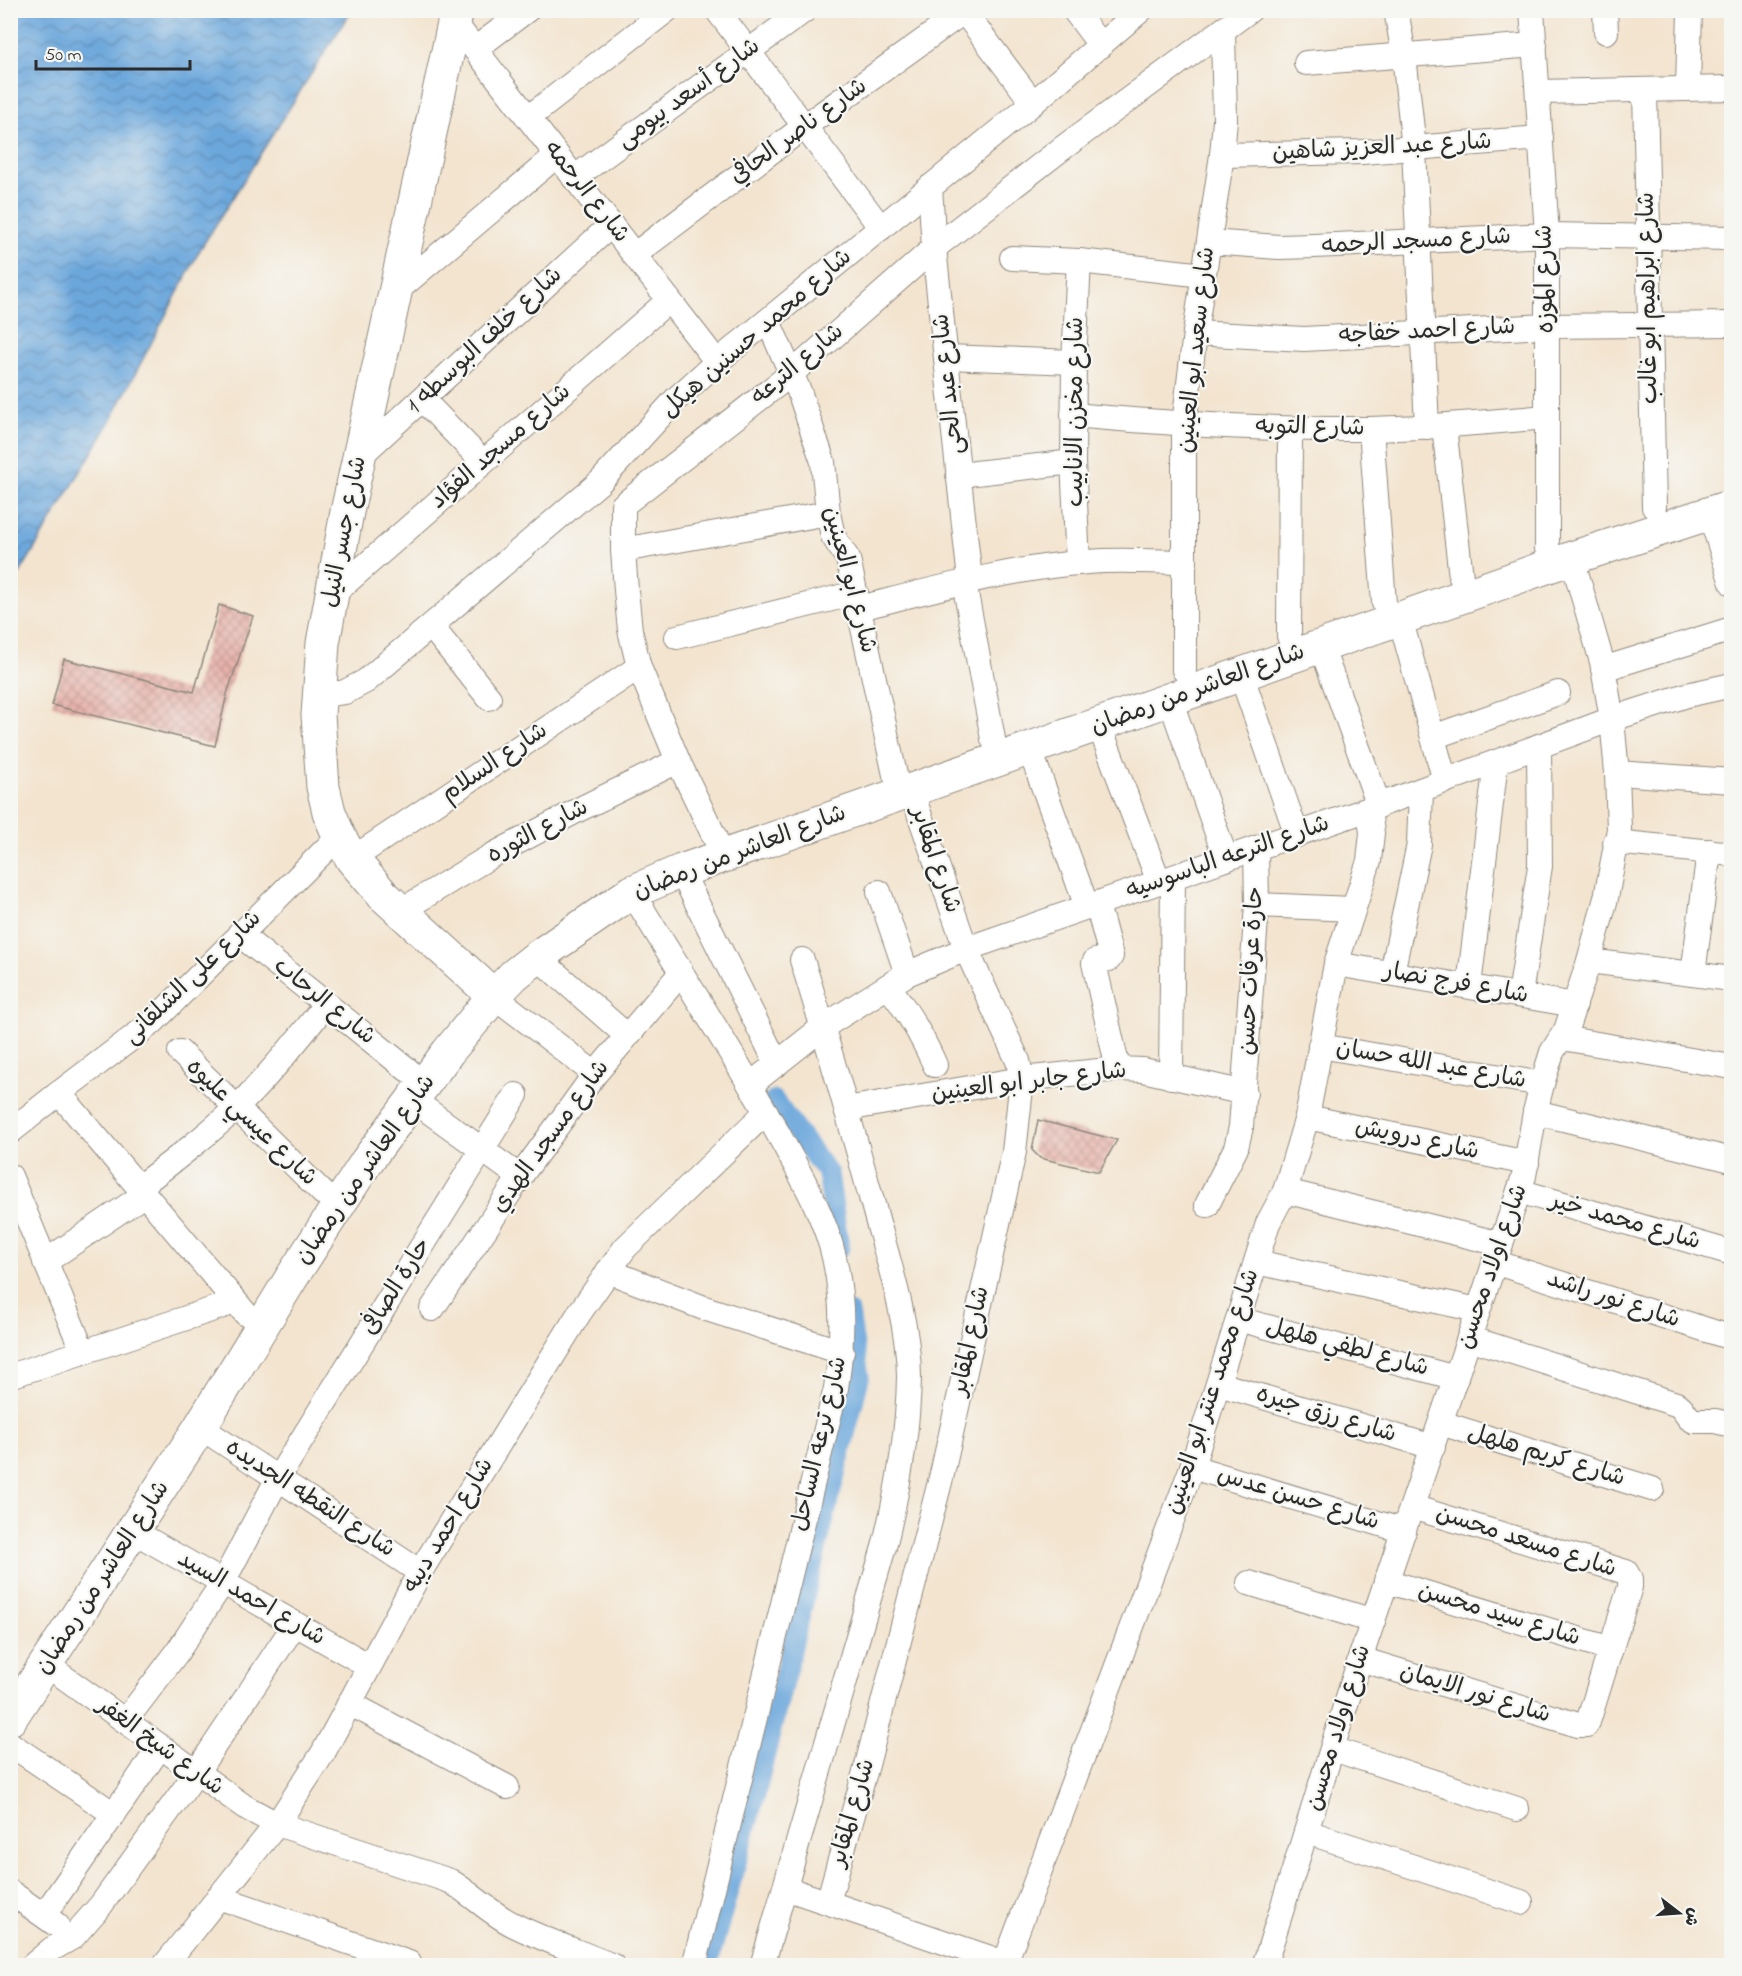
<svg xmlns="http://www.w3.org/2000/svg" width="1742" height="1976" viewBox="0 0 1742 1976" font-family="'Indie Flower','Playpen Sans Arabic',sans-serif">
	<defs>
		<pattern id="water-waves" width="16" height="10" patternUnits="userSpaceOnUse" patternTransform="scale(1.5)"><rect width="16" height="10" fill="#6ca7dc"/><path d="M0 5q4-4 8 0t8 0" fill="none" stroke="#5988b3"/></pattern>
		<pattern id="building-cross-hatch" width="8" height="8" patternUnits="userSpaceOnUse" patternTransform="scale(1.5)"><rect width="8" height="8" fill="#e6aea6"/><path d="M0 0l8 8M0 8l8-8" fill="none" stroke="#bb8e87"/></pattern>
	</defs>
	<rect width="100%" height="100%" fill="#f6f6f2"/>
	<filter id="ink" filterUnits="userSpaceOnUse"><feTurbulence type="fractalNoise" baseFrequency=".0167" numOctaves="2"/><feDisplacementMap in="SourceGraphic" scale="12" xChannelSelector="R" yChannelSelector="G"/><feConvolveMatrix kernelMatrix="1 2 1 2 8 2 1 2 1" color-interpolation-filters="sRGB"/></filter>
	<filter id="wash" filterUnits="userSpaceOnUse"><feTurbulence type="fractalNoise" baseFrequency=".008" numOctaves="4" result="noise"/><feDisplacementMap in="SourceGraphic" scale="24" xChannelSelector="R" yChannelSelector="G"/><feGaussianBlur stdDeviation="1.35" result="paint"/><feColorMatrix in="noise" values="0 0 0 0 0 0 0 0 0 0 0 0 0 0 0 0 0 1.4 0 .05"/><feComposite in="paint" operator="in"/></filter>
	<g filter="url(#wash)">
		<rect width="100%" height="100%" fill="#f3e4cf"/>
		<path fill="url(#water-waves)" stroke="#4c6984" stroke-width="1.5" d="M11 10 351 11 201 248 109 424 11 588Z"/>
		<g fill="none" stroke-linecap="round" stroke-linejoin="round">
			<g stroke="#6ca7dc" stroke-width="21">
				<path d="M774 1101 828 1174 839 1247"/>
				<path d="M707 1966 754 1798 859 1378 849 1313"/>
			</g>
		</g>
		<g id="blocks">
			<g fill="url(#building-cross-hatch)">
				<path d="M219 605 253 616 227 694 215 746 52 705 64 659 194 692Z"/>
				<path d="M1038 1120 1117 1140 1099 1172 1040 1158 1032 1150Z"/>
			</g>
		</g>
	</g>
	<g filter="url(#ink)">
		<use href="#blocks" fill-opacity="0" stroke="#8f887d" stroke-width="1.5"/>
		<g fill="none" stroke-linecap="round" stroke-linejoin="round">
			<defs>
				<g id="street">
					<path d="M717 10 881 228"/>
					<path d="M963 10 1033 103"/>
					<path d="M1074 10 1101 46"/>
					<path d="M1396 10 1404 55 1414 149 1427 427"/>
					<path d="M1532 10 1547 235V549"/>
					<path d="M1605 10 1606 32"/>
					<path d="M454 22 717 362"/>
					<path d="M475 49 527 10"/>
					<path d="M1306 63 1535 45"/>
					<path d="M1688 89 1690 10"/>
					<path d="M1645 90 1654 507"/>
					<path d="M1538 92 1732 88"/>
					<path d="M528 118 667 10"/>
					<path d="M1222 155 1362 152 1541 138"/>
					<path d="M574 178 805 10"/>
					<path d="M930 187 934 248 970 580"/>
					<path d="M1209 242 1279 247 1314 246 1547 235 1732 238"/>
					<path d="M634 255 805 126 966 10"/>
					<path d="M1012 258 1079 261 1204 275"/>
					<path d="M395 292 557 155"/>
					<path d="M768 321 799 391 823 462 828 513 833 536 848 559 895 775"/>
					<path d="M1195 333 1304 339 1547 326 1732 324"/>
					<path d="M946 357 1074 362"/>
					<path d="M422 399 483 462"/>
					<path d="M1073 415C1172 424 1270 430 1370 429 1429 428 1488 422 1547 417"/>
					<path d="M1444 426 1461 577"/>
					<path d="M1371 429 1384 603"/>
					<path d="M359 457 611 225"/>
					<path d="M958 475 1073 462"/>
					<path d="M1710 514 1732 583"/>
					<path d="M623 550 828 513"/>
					<path d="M1078 563 1073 462 1074 362 1079 261"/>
					<path d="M964 582 993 739"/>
					<path d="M332 595 669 300"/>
					<path d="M860 608C935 589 1011 568 1088 562 1120 559 1153 562 1185 562"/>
					<path d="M1400 618 1445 781"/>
					<path d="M431 626 489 698"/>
					<path d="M1289 636 1290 429"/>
					<path d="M677 637 856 593"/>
					<path d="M1321 646 1379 806"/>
					<path d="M1603 669 1732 629"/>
					<path d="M1184 670V425L1195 333 1222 155 1225 120 1223 31"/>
					<path d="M1241 674 1297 835"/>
					<path d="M318 696 345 692 366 681 600 482 676 399 717 362 1033 103 1141 10"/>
					<path d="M1170 699 1226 859"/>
					<path d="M1099 725 1159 882"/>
					<path d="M1433 737 1558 693"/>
					<path d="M1030 750 1087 907"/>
					<path d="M1617 773 1732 781"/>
					<path d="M715 838 678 761 639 667 630 630 626 590 623 550V505L791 374 934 248 1060 150 1250 10"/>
					<path d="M1615 842 1732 854"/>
					<path d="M352 859 639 667"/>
					<path d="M681 871 777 1064"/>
					<path d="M632 892C681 974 734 1054 780 1137 801 1176 824 1214 834 1257 844 1302 843 1342 836 1388L694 1966"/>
					<path d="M879 892 907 974"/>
					<path d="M1097 904 1111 956 1109 959 1095 961 1094 963 1118 1069"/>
					<path d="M1257 905 1353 909"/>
					<path d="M402 910 491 856 582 808 678 761"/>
					<path d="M239 934 408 1070"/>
					<path d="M537 957 626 1035"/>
					<path d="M1589 961 1732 979"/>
					<path d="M1336 964 1575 1005"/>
					<path d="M1392 973 1419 844 1421 790"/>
					<path d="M1693 974 1709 851"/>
					<path d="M888 986C908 1011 922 1036 935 1065"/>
					<path d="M1469 986 1496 762"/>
					<path d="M1520 995 1540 866 1539 746"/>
					<path d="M494 996 595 1074"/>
					<path d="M1562 1038 1732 1067"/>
					<path d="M1320 1046 1542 1084"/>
					<path d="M180 1052 323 1193"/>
					<path d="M1171 1077 1173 878"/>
					<path d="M750 1085 823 1027 907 974 966 949 1369 809 1612 719 1687 695 1732 685"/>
					<path d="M59 1093 246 1314"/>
					<path d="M413 1100 520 1177"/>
					<path d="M846 1109 1022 1079 1118 1069 1143 1070 1245 1093"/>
					<path d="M1535 1112 1732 1160"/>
					<path d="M1307 1117 1527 1163"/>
					<path d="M10 1132 59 1093 153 1022 339 836"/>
					<path d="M10 1176 83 1352"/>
					<path d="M139 1187C172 1162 205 1137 236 1108 269 1076 298 1040 326 1004"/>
					<path d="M1285 1191 1501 1244"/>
					<path d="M1519 1191 1732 1253"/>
					<path d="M1207 1205 1236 1148 1241 1127 1257 905 1256 848"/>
					<path d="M45 1262 145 1194"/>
					<path d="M1256 1262 1478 1310"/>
					<path d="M1494 1262 1732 1338"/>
					<path d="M608 1271 704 1308 842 1352"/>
					<path d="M432 1309 520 1177 595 1074 681 973"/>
					<path d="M1238 1319 1456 1378"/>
					<path d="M1469 1338 1676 1404 1681 1407 1689 1418 1694 1421H1715L1732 1425"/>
					<path d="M10 1376 235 1302"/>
					<path d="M1219 1384 1433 1447"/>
					<path d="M1441 1423 1652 1489"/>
					<path d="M200 1427 420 1572"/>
					<path d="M1192 1467 1404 1531"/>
					<path d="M133 1531 369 1666"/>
					<path d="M1386 1581 1611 1649"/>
					<path d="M1249 1583 1373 1621"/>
					<path d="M1360 1659 1578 1725H1586L1588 1722 1630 1587V1579L1626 1572 1412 1507"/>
					<path d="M47 1665 245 1807 277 1824 450 1881C472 1894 491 1914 514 1925 546 1941 580 1952 613 1966"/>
					<path d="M349 1703 507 1787"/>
					<path d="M125 1721 176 1654 223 1582 278 1478 516 1095"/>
					<path d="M10 1744 114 1814"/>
					<path d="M1333 1749 1517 1809"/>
					<path d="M1307 1832 1521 1902"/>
					<path d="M785 1888 1014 1966"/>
					<path d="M10 1892 57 1925"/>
					<path d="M218 1897 409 1963"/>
					<path d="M828 1902 867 1765 942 1474 1014 1152 1022 1079 1018 1061 966 949 911 790"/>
					<path d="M44 1915 160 1747"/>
					<path d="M1005 1963 1192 1467 1268 1223 1285 1191 1307 1117 1336 964 1369 861 1372 833 1369 809"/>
					<path d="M32 1966 52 1949 73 1937 101 1905 196 1773 295 1624"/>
					<path d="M164 1966 277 1824 323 1753 420 1572 580 1312 625 1248 766 1112"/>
					<path d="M762 1966 884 1547C898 1491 908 1434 909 1377 909 1323 888 1260 874 1208 851 1125 828 1042 802 960"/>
					<path d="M1264 1966 1360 1659 1524 1176 1535 1112 1542 1084 1552 1052 1566 1030 1589 961 1606 898 1619 829 1617 773 1612 719 1602 662 1572 558"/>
				</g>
				<g id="secondary">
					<path d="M457 10 347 512 323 643 318 715 323 787 329 812 339 836 352 859 383 895 494 996"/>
					<path d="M10 1719 200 1427 292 1277 367 1161 448 1052 494 996 514 975 537 957 632 892 681 871 1572 558 1732 506"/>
				</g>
			</defs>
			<use href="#street" stroke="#8f887d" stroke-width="26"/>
			<use href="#secondary" stroke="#8f887d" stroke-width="35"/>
			<use href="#street" stroke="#fff" stroke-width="24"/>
			<use href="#secondary" stroke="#fff" stroke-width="33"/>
		</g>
	</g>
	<g text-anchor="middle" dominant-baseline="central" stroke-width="4.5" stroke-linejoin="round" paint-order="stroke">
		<g font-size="24" fill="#2b2b2b" stroke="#f6f6f2">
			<text transform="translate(689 94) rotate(-36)">شارع أسعد بيومى</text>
			<text transform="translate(799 132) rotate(-36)">شارع ناصر الحافي</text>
			<text transform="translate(1382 148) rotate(-3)">شارع عبد العزيز شاهين</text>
			<text transform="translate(586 192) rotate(52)">شارع الرحمه</text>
			<text transform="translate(1416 242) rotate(-3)">شارع مسجد الرحمه</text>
			<text transform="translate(1546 279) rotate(-91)">شارع الموزه</text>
			<text transform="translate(1649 298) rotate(-91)">شارع ابراهيم ابو غالب</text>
			<text transform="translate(1427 332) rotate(-3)">شارع احمد خفاجه</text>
			<text transform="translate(757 334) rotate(-41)">شارع محمد حسنين هيكل</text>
			<text transform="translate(485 341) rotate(-43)">شارع خلف البوسطه 1</text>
			<text transform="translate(1197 350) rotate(-84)">شارع سعيد ابو العينين</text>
			<text transform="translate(798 365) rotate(-40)">شارع الترعه</text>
			<text transform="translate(949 384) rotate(-96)">شارع عبد الحى</text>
			<text transform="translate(1076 412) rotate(-90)">شارع مخزن الانابيب</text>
			<text transform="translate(1310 428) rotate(1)">شارع التوبه</text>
			<text transform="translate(501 447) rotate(-41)">شارع مسجد الفؤاد</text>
			<text transform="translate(345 532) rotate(-79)">شارع جسر النيل</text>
			<text transform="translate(849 580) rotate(75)">شارع ابو العينين</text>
			<text transform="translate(1198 690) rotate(-20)">شارع العاشر من رمضان</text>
			<text transform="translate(495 763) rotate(-34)">شارع السلام</text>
			<text transform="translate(538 832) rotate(-28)">شارع الثوره</text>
			<text transform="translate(740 853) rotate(-21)">شارع العاشر من رمضان</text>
			<text transform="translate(1228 858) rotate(-19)">شارع الترعه الباسوسيه</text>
			<text transform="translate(935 860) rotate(71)">شارع المقابر</text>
			<text transform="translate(1252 971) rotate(-87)">حارة عرفات حسن</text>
			<text transform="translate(193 978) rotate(-44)">شارع على الشلقانى</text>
			<text transform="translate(1456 984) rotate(10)">شارع فرج نصار</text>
			<text transform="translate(324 1002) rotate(39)">شارع الرحاب</text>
			<text transform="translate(1431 1065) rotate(10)">شارع عبد الله حسان</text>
			<text transform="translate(1029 1083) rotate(-7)">شارع جابر ابو العينين</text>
			<text transform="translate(251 1123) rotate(44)">شارع عيسي عليوه</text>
			<text transform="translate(551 1137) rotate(-54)">شارع مسجد الهدي</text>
			<text transform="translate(1417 1140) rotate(12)">شارع درويش</text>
			<text transform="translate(366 1170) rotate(-55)">شارع العاشر من رمضان</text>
			<text transform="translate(1625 1222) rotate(16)">شارع محمد خير</text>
			<text transform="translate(1493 1267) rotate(-71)">شارع اولاد محسن</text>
			<text transform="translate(397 1287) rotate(-58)">حارة الصافى</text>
			<text transform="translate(1613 1300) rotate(18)">شارع نور راشد</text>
			<text transform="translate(971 1341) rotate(-78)">شارع المقابر</text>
			<text transform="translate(1347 1348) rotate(15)">شارع لطفي هلهل</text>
			<text transform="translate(1213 1392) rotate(-72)">شارع محمد عنتر ابو العينين</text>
			<text transform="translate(1326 1415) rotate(17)">شارع رزق جيره</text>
			<text transform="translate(820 1444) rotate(-77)">شارع ترعه الساحل</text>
			<text transform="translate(1546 1456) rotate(17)">شارع كريم هلهل</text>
			<text transform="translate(310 1499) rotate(33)">شارع النقطه الجديده</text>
			<text transform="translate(1298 1499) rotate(17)">شارع حسن عدس</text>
			<text transform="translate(449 1526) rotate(-59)">شارع احمد ديبه</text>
			<text transform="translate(1526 1542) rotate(18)">شارع مسعد محسن</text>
			<text transform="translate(103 1578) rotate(-57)">شارع العاشر من رمضان</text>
			<text transform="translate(251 1599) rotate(30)">شارع احمد السيد</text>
			<text transform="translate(1499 1615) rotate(17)">شارع سيد محسن</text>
			<text transform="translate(1475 1694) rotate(17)">شارع نور الايمان</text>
			<text transform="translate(1339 1728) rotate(-73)">شارع اولاد محسن</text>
			<text transform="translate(160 1747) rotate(36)">شارع شيخ الغفر</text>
			<text transform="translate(853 1813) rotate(-74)">شارع المقابر</text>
		</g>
	</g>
	<rect width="1742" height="1976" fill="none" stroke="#f6f6f2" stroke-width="36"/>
	<g transform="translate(1679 1913) rotate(107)" stroke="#f6f6f2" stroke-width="4.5" paint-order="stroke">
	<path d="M0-4.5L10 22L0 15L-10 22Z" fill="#2b2b2b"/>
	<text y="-9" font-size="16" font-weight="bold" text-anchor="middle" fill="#2b2b2b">ش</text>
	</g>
	<path d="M36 60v9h154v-9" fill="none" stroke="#2b2b2b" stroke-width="3"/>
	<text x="45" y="60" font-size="18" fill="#2b2b2b" stroke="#f6f6f2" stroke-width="4.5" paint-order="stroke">50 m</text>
</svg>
